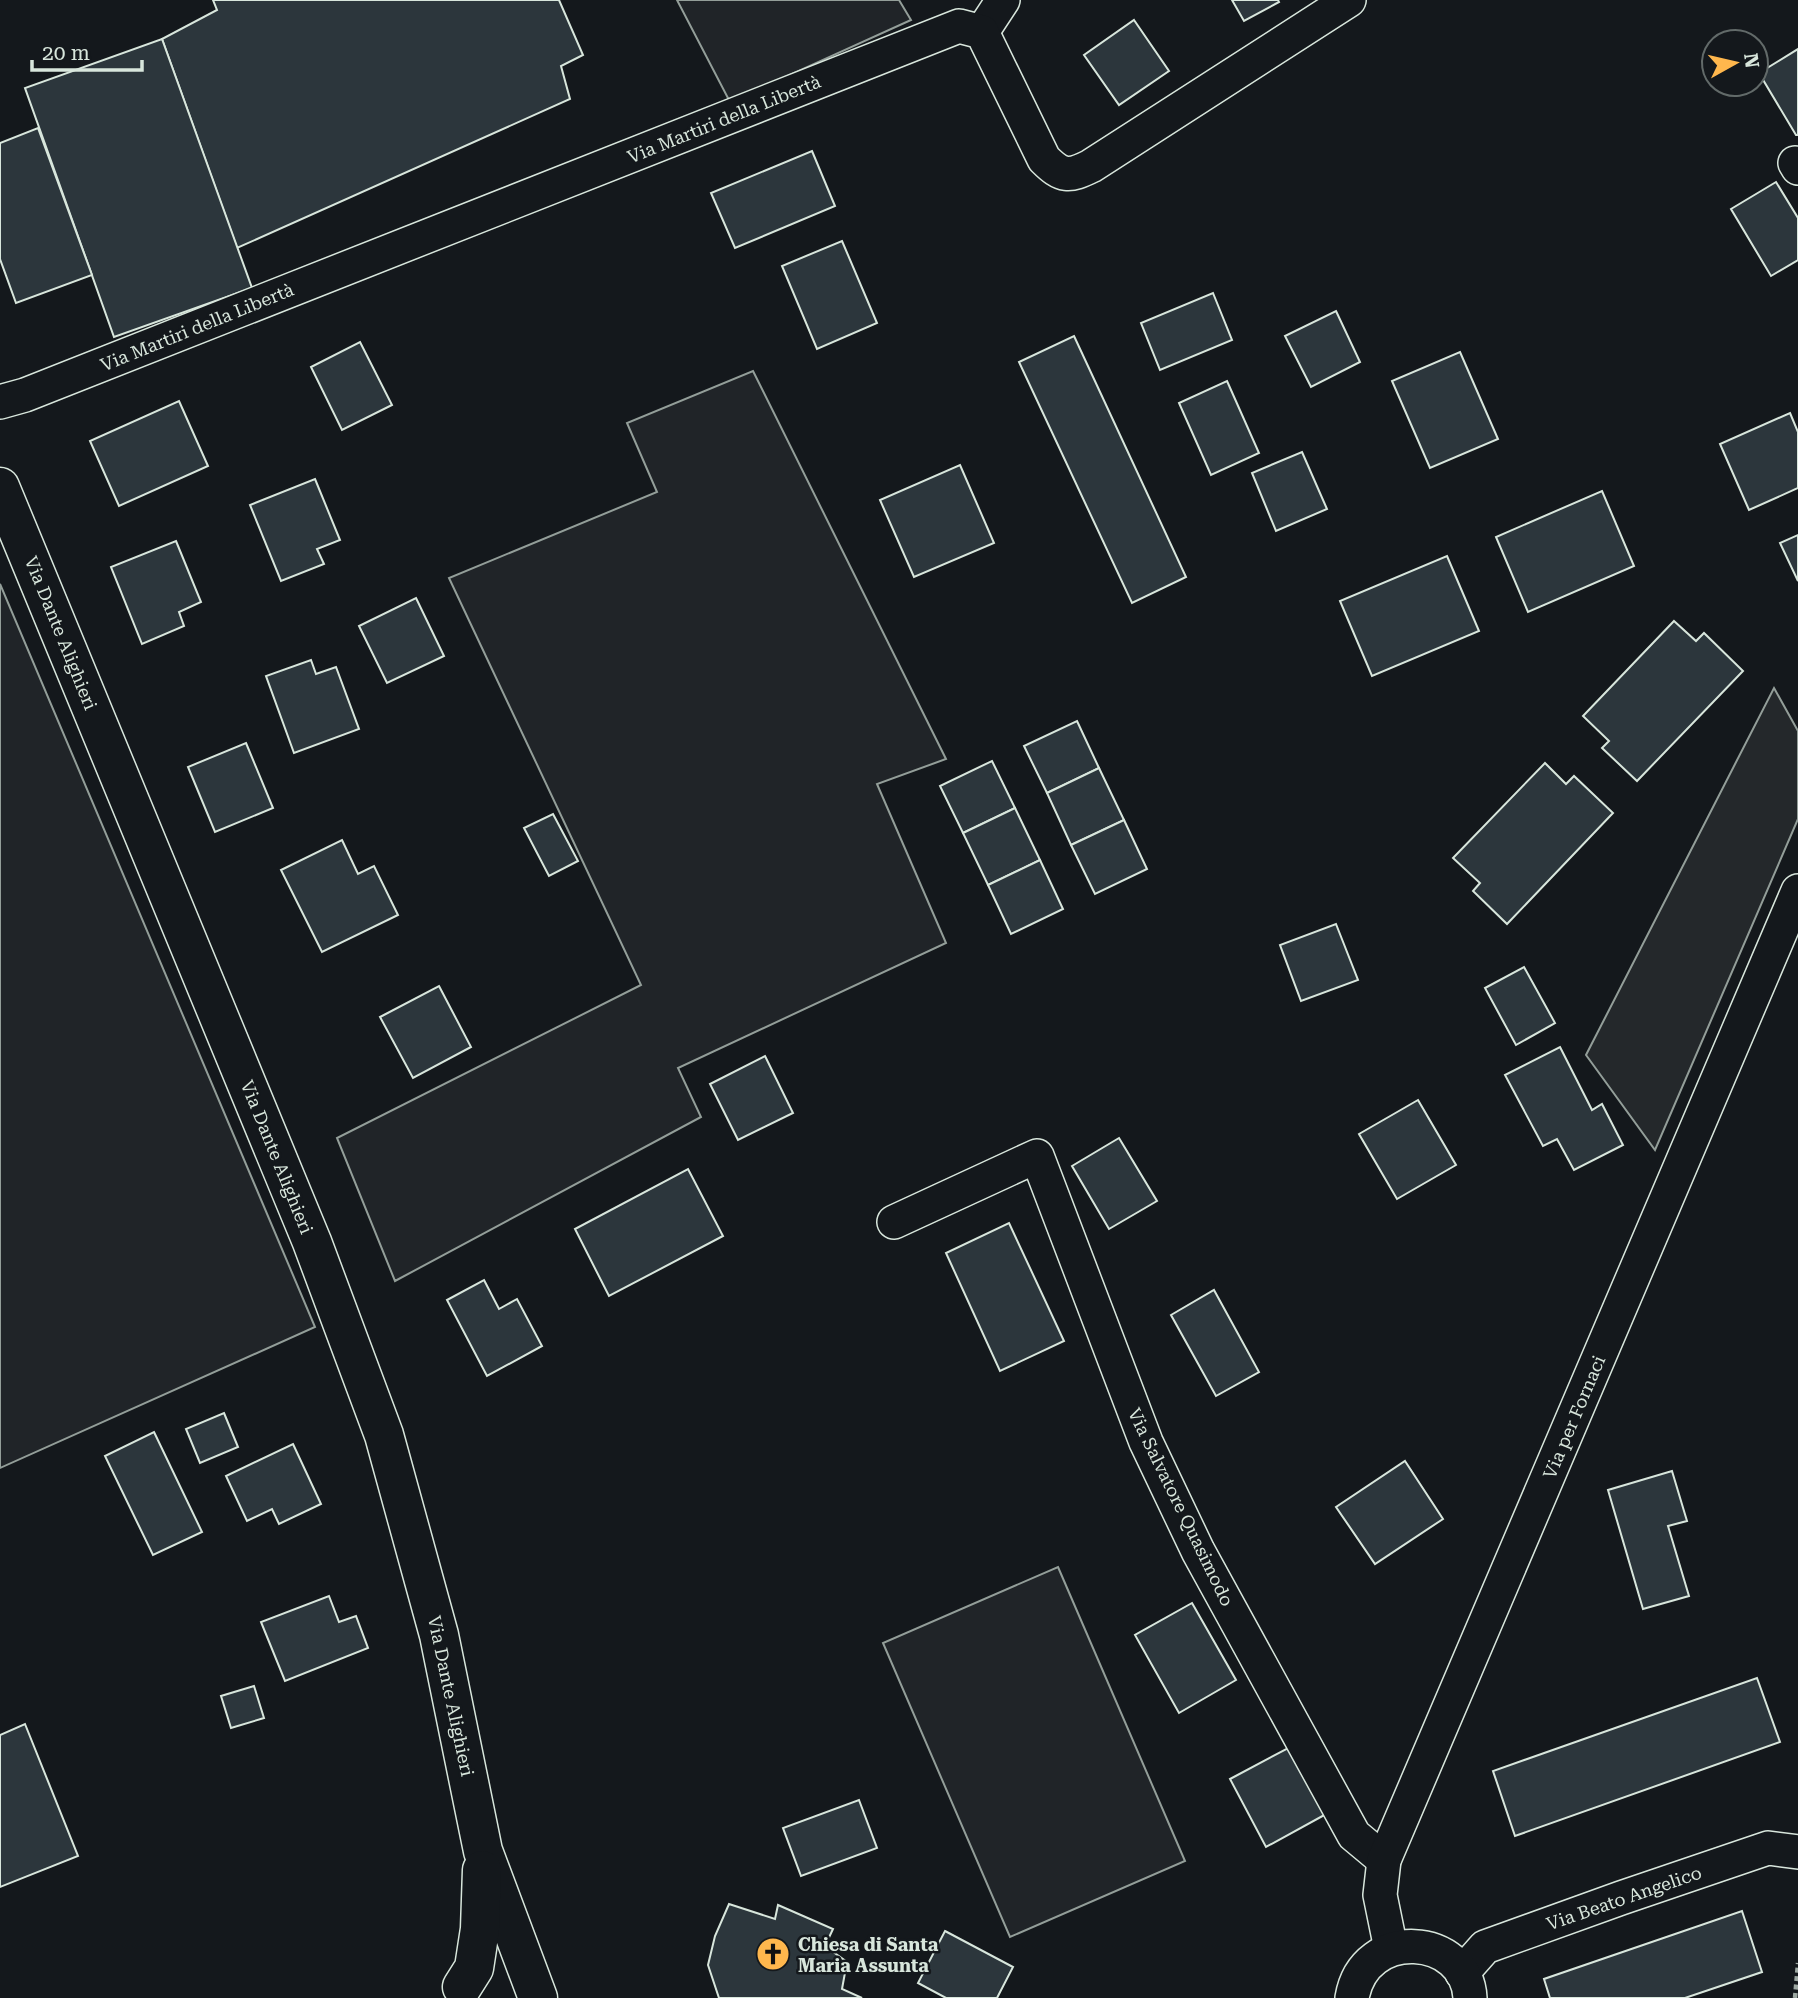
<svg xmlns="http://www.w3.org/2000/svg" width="1798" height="1998" viewBox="0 0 1798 1998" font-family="'Roboto Serif',serif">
	<rect width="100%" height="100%" fill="#14181c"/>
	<g fill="#202428" stroke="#939e99" stroke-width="2">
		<path d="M677 0H899L911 20 730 102Z"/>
		<path d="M753 371 946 759 877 784 946 943 678 1068 701 1117 395 1281 337 1138 641 985 449 578 657 492 627 423Z"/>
		<path d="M0 584 315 1327 0 1468Z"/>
		<path d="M1058 1567 1185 1861 1010 1937 883 1643Z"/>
	</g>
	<path fill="#24282b" stroke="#939e99" stroke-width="2" d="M1774 688 1798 731V819L1655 1150 1586 1055Z"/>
	<g fill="#2c363c" stroke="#d8e6dc" stroke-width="2">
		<path d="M213 0H559L583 55 561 66 570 99 237 248 162 39 217 10Z"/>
		<path d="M1232 0H1278L1279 2 1244 21Z"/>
		<path d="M1134 20 1169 71 1119 105 1084 55Z"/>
		<path d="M162 39 252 288 114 337 25 88Z"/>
		<path d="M1798 49V135H1796L1759 73Z"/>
		<path d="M38 128 92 275 16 303 0 259V143Z"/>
		<path d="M812 151 835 206 735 248 711 193Z"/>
		<path d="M1776 182 1798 218V260L1771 276 1731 209Z"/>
		<path d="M842 241 877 323 817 349 782 266Z"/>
		<path d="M1213 293 1232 340 1160 370 1141 323Z"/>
		<path d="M1336 311 1360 362 1311 387 1285 336Z"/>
		<path d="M1074 336 1186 577 1132 603 1019 362Z"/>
		<path d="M360 342 392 405 342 430 311 367Z"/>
		<path d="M1460 352 1498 439 1430 468 1392 381Z"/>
		<path d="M1227 381 1259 453 1211 475 1179 403Z"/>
		<path d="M179 401 208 466 119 506 90 441Z"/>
		<path d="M1790 413 1798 432V488L1749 510 1720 444Z"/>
		<path d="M1302 452 1327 509 1276 531 1252 473Z"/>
		<path d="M960 465 994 543 914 577 880 500Z"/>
		<path d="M315 479 340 540 317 549 324 564 281 581 250 505Z"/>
		<path d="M1602 491 1634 566 1528 612 1496 537Z"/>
		<path d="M1798 535V581L1780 543Z"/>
		<path d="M176 541 201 602 179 612 184 626 142 644 111 567Z"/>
		<path d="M1447 556 1479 631 1372 676 1340 601Z"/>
		<path d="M416 598 444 656 387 683 359 626Z"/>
		<path d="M1674 621 1696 641 1704 633 1743 671 1637 781 1602 748 1609 741 1583 716Z"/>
		<path d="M311 660 316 674 336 667 359 729 294 753 266 676Z"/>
		<path d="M1077 721 1099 768 1047 793 1024 746Z"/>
		<path d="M246 743 273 808 215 832 188 767Z"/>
		<path d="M992 761 1015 808 963 833 940 786Z"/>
		<path d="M1545 763 1566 784 1574 776 1613 813 1507 924 1473 891 1480 883 1453 858Z"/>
		<path d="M1099 768 1124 820 1071 845 1047 793Z"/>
		<path d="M1015 808 1040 860 988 885 963 833Z"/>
		<path d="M553 814 578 861 549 876 524 828Z"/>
		<path d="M1124 820 1147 869 1095 894 1071 845Z"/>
		<path d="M342 840 358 874 374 866 398 915 322 952 281 870Z"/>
		<path d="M1040 860 1063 909 1011 934 988 885Z"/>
		<path d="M1336 924 1358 980 1301 1001 1280 945Z"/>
		<path d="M1524 967 1555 1023 1516 1045 1485 988Z"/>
		<path d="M439 986 471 1047 413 1078 380 1017Z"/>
		<path d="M1560 1047 1592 1110 1602 1104 1623 1145 1574 1170 1557 1139 1543 1146 1505 1075Z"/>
		<path d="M765 1056 793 1113 738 1140 710 1084Z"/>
		<path d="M1418 1100 1456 1165 1397 1199 1359 1134Z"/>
		<path d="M1119 1138 1157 1201 1109 1229 1072 1166Z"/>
		<path d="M688 1169 723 1236 609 1296 575 1229Z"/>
		<path d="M1009 1223 1064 1341 1000 1371 946 1253Z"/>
		<path d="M484 1280 499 1309 517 1299 542 1346 487 1376 447 1300Z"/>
		<path d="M1214 1290 1259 1372 1216 1396 1171 1315Z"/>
		<path d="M224 1413 238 1447 200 1463 186 1429Z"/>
		<path d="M154 1432 202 1532 153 1555 105 1456Z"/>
		<path d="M293 1444 321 1504 279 1524 272 1509 247 1521 226 1476Z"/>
		<path d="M1405 1461 1443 1519 1375 1564 1336 1507Z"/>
		<path d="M1672 1471 1687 1521 1668 1526 1689 1596 1643 1609 1608 1490Z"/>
		<path d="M329 1596 339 1622 356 1616 368 1648 285 1681 261 1622Z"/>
		<path d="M1192 1603 1236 1680 1179 1713 1135 1635Z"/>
		<path d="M1757 1678 1780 1742 1515 1836 1493 1771Z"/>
		<path d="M254 1686 264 1718 231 1728 221 1696Z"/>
		<path d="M25 1724 78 1856 0 1887V1735Z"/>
		<path d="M1292 1746 1328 1813 1266 1847 1230 1779Z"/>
		<path d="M859 1800 877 1848 801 1876 783 1828Z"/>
		<path d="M729 1904 775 1919 778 1905 833 1929 825 1946 847 1962 842 1989 862 1998H719L708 1965 715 1936Z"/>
		<path d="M1742 1911 1762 1972 1685 1998H1550L1544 1979Z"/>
		<path d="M945 1931 1013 1967 997 1998H946L918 1983Z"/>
	</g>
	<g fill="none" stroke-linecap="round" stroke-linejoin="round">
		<defs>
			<g id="street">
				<path d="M982 32 1003 0"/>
				<path d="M1795 163 1798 168"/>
				<path d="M0 402 25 395 959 26 982 32 1044 159C1062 177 1069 177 1091 166L1349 0"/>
				<path d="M894 1222 1037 1156 1146 1442 1198 1551 1354 1835 1384 1860"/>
				<path d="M1391 1949 1380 1895 1384 1860 1798 891"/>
				<path d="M1462 1973 1485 1947 1621 1898 1768 1848 1798 1852"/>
				<path d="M1352 1998C1364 1925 1467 1934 1470 1998"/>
			</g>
			<g id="secondary">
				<path d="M0 487 312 1242 384 1435 439 1635 483 1851 538 1998"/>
				<path d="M462 1987 474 1968 480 1929 482 1870"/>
			</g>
		</defs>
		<use href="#street" stroke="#d8e6dc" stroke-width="36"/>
		<use href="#secondary" stroke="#d8e6dc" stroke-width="41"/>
		<path stroke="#9da8a2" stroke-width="4.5" stroke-dasharray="5 3.5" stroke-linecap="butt" d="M1795 1998 1798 1963"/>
		<use href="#street" stroke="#14181c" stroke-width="33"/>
		<use href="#secondary" stroke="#14181c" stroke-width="38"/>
	</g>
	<defs>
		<symbol id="church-disc" viewBox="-11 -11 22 22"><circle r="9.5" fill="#ffb74d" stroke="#14181c"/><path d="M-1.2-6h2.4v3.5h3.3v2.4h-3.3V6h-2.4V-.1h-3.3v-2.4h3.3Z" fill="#111"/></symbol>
	</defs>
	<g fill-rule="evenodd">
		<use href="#church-disc" x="754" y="1935" width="38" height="38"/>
	</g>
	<g text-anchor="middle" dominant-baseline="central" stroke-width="5" stroke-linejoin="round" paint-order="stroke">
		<g font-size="18" fill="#d8e6dc" stroke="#14181c">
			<text transform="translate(724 119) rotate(-22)">Via Martiri della Libertà</text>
			<text transform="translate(197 327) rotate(-22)">Via Martiri della Libertà</text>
			<text transform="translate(61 633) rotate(68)">Via Dante Alighieri</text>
			<text transform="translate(277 1157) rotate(68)">Via Dante Alighieri</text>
			<text transform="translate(1574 1417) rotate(-67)">Via per Fornaci</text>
			<text transform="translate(1181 1507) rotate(64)">Via Salvatore Quasimodo</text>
			<text transform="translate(451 1696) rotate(78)">Via Dante Alighieri</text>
			<text transform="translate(1624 1898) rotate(-19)">Via Beato Angelico</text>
		</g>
		<g font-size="18" font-weight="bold" fill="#d8e6dc" stroke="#14181c" text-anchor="start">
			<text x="798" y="1944">Chiesa di Santa<tspan x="798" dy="21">Maria Assunta</tspan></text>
		</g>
	</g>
	<g transform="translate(1735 63) rotate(82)"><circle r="33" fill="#14181c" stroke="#626a69" stroke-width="2"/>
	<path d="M0-5L12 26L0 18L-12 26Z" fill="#ffb74d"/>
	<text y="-10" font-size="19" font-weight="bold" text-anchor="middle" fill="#d8e6dc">N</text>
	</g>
	<path d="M32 60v10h110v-10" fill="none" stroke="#d8e6dc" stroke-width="3.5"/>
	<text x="42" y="60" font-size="21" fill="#d8e6dc" stroke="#14181c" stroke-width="5" paint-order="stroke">20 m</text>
</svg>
